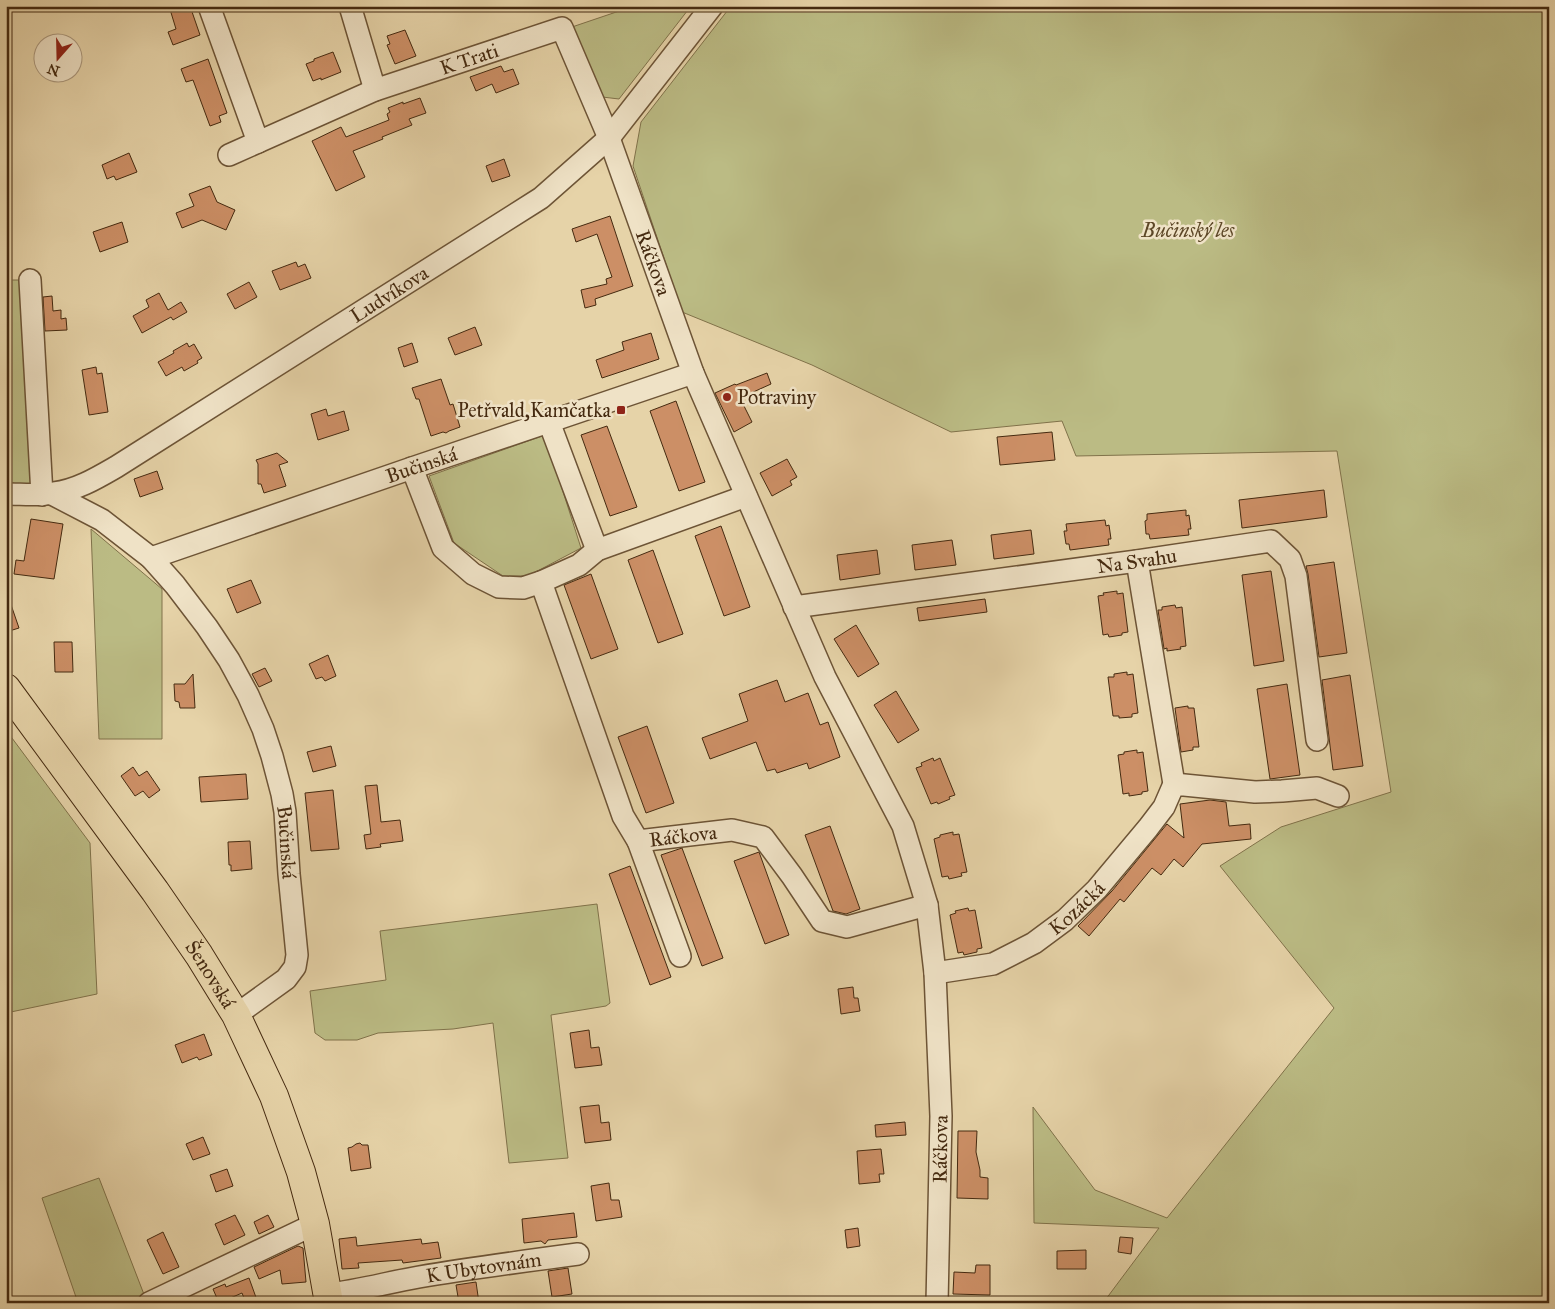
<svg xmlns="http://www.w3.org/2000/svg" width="1555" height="1309" viewBox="0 0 1555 1309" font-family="'IM FELL Great Primer',serif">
	<rect width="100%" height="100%" fill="#e6d3a8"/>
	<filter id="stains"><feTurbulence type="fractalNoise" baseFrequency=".004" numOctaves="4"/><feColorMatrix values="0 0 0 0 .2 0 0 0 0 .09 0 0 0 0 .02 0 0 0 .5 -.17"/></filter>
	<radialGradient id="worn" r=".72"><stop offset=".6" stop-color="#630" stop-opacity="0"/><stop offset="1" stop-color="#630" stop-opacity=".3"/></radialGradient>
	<g fill="#bbbb84" stroke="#80724a">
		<path d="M634 6H691L619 99 594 96 569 28Z"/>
		<path d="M731 6H1549V1303H1103L1159 1228 1034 1223 1033 1107 1095 1190 1167 1218 1334 1008 1220 866 1281 827 1391 792 1337 451 1076 456 1062 421 951 432 812 365 682 312 633 166 641 122Z"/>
		<path d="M6 280H30L36 485H17L6 479Z"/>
		<path d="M545 435 581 548 528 576H503L454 543 429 476Z"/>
		<path d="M91 529 162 589V739H99Z"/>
		<path d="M6 730 90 843 97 994 6 1013Z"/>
		<path d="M597 904 610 1003 606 1006 551 1015 568 1158 509 1163 493 1023 453 1029 378 1033 357 1040H325L315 1033 310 991 386 980 380 931Z"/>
		<path d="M99 1178 145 1297 131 1303H78L42 1198Z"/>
	</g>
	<g fill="#cc8f66" stroke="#452a10">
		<path d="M169 6H190L200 35 173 45 168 32 176 29Z"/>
		<path d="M405 30 416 56 395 64 387 45 390 44 387 36Z"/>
		<path d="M333 52 341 72 321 80V78L313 81 306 64 314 61V59Z"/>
		<path d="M208 59 227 113 219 116 221 122 210 126 193 80 186 82 181 69Z"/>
		<path d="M501 66 504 72 513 69 519 84 496 93 492 84 476 91 470 77Z"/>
		<path d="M420 98 426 113 409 119 412 125 382 137 383 139 353 151 365 177 336 191 312 141 341 127 346 137 389 120 387 114 390 112 388 108 403 102V104Z"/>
		<path d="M129 153 137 172 116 180 114 176 107 179 102 165Z"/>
		<path d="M504 159 510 176 492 182 486 166Z"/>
		<path d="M210 186 217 202 235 210 226 230 202 220 182 228 176 213 194 206 189 194Z"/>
		<path d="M610 216 633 286 595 299 596 305 585 308 581 290 607 284 606 279 612 277 597 234 576 242 572 229Z"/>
		<path d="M122 222 128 242 100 252 93 232Z"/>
		<path d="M296 262 298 267 305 264 311 278 280 290 272 271Z"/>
		<path d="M249 282 257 297 235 309 227 294Z"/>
		<path d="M159 293 168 310 181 302 187 312 173 320 171 317 142 333 133 316 149 307 146 300Z"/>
		<path d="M52 296 53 311 61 310V319L66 318 67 330 45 331 43 297Z"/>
		<path d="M475 327 482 345 455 355 448 338Z"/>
		<path d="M651 333 659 359 602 378 596 360 624 350 622 342Z"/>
		<path d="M187 343 189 347 194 344 202 358 197 361 198 363 184 371 182 367 166 376 158 362 174 353 173 351Z"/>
		<path d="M412 343 418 362 404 367 398 348Z"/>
		<path d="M96 367 97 374 102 373 108 412 89 415 82 370Z"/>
		<path d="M767 373 771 384 740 398 752 422 734 432 715 393 735 384 736 385Z"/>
		<path d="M441 379 450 405 453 404 460 427 449 431 446 433 443 432 431 436 419 399H416L412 388Z"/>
		<path d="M676 401 705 482 679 491 650 411Z"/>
		<path d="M326 409 328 416 344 411 349 430 318 440 311 414Z"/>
		<path d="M607 426 637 507 610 516 581 435Z"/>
		<path d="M1052 432 1055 460 1000 465 997 437Z"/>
		<path d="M277 453 288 462 279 465 286 486 264 493 261 484H258V464L256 460Z"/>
		<path d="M787 459 797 477 790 481 792 485 772 496 760 473Z"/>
		<path d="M157 471 163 489 140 497 134 479Z"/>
		<path d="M1324 490 1327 517 1242 528 1239 500Z"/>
		<path d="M1186 510V516L1189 515 1191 529H1188L1189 535 1150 539 1149 534H1146L1145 521 1147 520V514Z"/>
		<path d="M31 519 63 524 54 579 14 574 16 560 24 561Z"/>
		<path d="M1105 520 1106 526 1109 525 1111 539H1108L1109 545 1070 550 1069 544H1066L1064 531H1067L1066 524Z"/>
		<path d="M721 526 750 607 724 616 695 536Z"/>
		<path d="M1031 530 1034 554 994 559 991 535Z"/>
		<path d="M952 540 956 565 915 570 912 545Z"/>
		<path d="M653 550 683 634 658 643 628 560Z"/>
		<path d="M877 550 880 574 840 580 837 555Z"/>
		<path d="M1334 562 1347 653 1319 657 1308 574 1306 566Z"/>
		<path d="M1271 571 1284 661 1254 666 1242 575Z"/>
		<path d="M591 574 618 649 591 659 564 585Z"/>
		<path d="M251 580 261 603 237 613 227 589Z"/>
		<path d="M1117 591V594L1123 593 1128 632 1122 633V635L1109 637 1108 634 1103 635 1098 596 1104 595 1103 593Z"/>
		<path d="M8 596 19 628 6 632V597Z"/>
		<path d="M985 599 987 612 919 621 917 608Z"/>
		<path d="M1175 605 1176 608 1182 607 1186 646 1180 647 1181 649 1167 651V648L1164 649 1158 610H1162V607Z"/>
		<path d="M856 625 879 664 858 677 834 639Z"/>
		<path d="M54 642H72L73 672H55Z"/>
		<path d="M328 655 336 676 325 681 322 677 316 679 309 664Z"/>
		<path d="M265 668 272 681 259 687 252 674Z"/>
		<path d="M1127 672V675L1133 674 1138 713 1132 714V717L1119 718V716H1113L1108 677H1114V674Z"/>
		<path d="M193 674 195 708H180L179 702 175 701 174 684H185Z"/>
		<path d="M1350 675 1363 766 1333 770 1322 680Z"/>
		<path d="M777 680 785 702 808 693 820 725 828 722 840 757 809 769 807 763 777 773 775 769 767 771 756 742 710 759 702 738 748 721 739 694Z"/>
		<path d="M1287 684 1300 775 1270 779 1257 689Z"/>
		<path d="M896 691 919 730 898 743 874 705Z"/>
		<path d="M1188 706V708H1194L1199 747H1193V750L1181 752 1175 708Z"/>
		<path d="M647 726 674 803 646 813 618 737Z"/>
		<path d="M331 746 336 766 313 772 307 752Z"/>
		<path d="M1137 750V753L1143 752 1148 791 1142 792V794L1129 796V793L1123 794 1118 755 1124 754V752Z"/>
		<path d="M933 758 934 761 940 758 955 795 949 797 950 799 938 804 937 802 931 804 916 768 922 766 921 763Z"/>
		<path d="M133 767 139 776 147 771 160 790 149 798 143 791 135 796 121 776Z"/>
		<path d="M246 774 248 799 201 802 199 777Z"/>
		<path d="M377 785 381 822 400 820 403 841 380 844 381 847 366 849 364 835 371 834 365 786Z"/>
		<path d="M333 790 339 849 311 851 305 793Z"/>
		<path d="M1210 800 1226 802 1229 826 1250 824 1251 839 1202 844 1183 867 1174 859 1161 875 1152 868 1124 902 1120 899 1089 936 1078 926 1112 891 1167 824 1184 838 1180 804Z"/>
		<path d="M830 826 860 909 846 914 833 911 805 835Z"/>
		<path d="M953 832V835L959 834 967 872 961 873 962 876 949 879 948 876 942 877 934 839 940 837V835Z"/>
		<path d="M250 841 252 869 231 871V865H229L228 842Z"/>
		<path d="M682 848 723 958 702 966 661 855Z"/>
		<path d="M759 852 789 935 765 944 734 861Z"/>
		<path d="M630 866 671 977 650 985 609 874Z"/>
		<path d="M968 908 969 911 975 910 982 948 977 949V952L964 955 963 952 958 953 950 915 956 913 955 911Z"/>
		<path d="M853 987 854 998H858L860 1011 841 1014 838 989Z"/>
		<path d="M589 1030 591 1048 599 1047 602 1065 575 1068 570 1033Z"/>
		<path d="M204 1034 212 1055 199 1060 197 1057 182 1063 175 1045Z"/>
		<path d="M599 1105 601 1123 609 1122 611 1140 585 1143 580 1107Z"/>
		<path d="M905 1122 906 1135 876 1137 875 1125Z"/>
		<path d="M958 1131H977L976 1152 980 1170V1177L988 1178V1199L957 1198Z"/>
		<path d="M203 1137 210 1154 193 1160 186 1144Z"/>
		<path d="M360 1143 362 1145H368L371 1168 351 1171 348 1148 352 1147 356 1144Z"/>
		<path d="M881 1149 884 1174H879L880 1182 859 1184 857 1151Z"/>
		<path d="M227 1169 233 1186 216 1192 210 1175Z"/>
		<path d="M609 1183 611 1200H619L622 1217 596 1221 591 1186Z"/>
		<path d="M574 1213 577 1237 548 1240 545 1244 541 1241 524 1243 522 1219Z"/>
		<path d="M235 1215 245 1235 224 1245 215 1224Z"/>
		<path d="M268 1215 274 1227 259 1234 254 1222Z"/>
		<path d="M858 1228 860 1246 847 1248 845 1230Z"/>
		<path d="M163 1232 179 1267 163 1274 147 1240Z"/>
		<path d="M356 1237 357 1246 421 1239 422 1244 438 1242 441 1258 403 1263 402 1260 358 1263 359 1268 342 1269 339 1239Z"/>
		<path d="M1120 1237 1133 1238 1131 1254 1118 1252Z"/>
		<path d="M298 1246 303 1248 306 1282 282 1284 280 1270 259 1279 254 1267Z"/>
		<path d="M1086 1250V1269H1057V1251Z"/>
		<path d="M976 1265H990V1295L953 1294 954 1272 975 1273Z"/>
		<path d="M568 1268 572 1294 552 1297 548 1271Z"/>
		<path d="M249 1278 258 1303H246L242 1293 219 1303 213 1289 225 1284 226 1287Z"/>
		<path d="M476 1282 479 1303H459L456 1285Z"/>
	</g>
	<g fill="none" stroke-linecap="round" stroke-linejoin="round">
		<defs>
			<g id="minor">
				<path d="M209 6 258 142"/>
				<path d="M350 6 375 90"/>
				<path id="s1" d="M229 155 375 90 562 28 609 138 693 373 825 677 903 826 927 905 935 973 941 1116 937 1303"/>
				<path d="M30 280 42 495"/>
				<path d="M549 422 597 550"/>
				<path id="s2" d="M412 468 443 548 473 574 499 587 523 588 541 582 623 816 638 841 732 830 763 837 792 876 822 921 847 927 927 905"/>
				<path id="s3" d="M6 494C22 494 39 496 54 493 77 490 97 478 116 467L541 198 609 138 712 6"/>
				<path id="s4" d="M52 494 102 520 151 558 175 585 207 627 229 660 248 695 263 729 272 756 282 794 285 812 289 874 297 955 295 967 286 979 236 1015"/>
				<path id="s5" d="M151 558 412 468 693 373"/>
				<path d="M1137 561 1174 784"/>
				<path d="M541 582 579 565 597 550 746 496"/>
				<path id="s6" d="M794 607 1137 561 1271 541 1290 559 1296 576 1317 740"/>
				<path d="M638 841 680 956"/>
				<path id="s7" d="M935 973 993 964 1034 943 1065 920 1097 889 1148 828 1164 807 1174 784 1255 792 1282 791 1317 788 1338 796"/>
				<path id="s8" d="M328 1294C359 1291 389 1282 419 1277 472 1268 525 1261 578 1254"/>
				<path d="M149 1303 315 1224"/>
			</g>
			<g id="major">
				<path id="s9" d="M6 688 155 891 199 955 236 1015 274 1096 301 1172 315 1224 329 1303"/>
			</g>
		</defs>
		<use href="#minor" stroke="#6d5436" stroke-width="24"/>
		<use href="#major" stroke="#452a10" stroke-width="30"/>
		<use href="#minor" stroke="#efe2c6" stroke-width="21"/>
		<use href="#major" stroke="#e6d3a8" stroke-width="28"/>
	</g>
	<g fill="#8f2418" stroke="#efe2c6" stroke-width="2">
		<circle cx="727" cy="397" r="5"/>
		<rect x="616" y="405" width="10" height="10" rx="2.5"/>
	</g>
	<g text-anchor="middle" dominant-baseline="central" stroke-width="5" stroke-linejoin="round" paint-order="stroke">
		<g font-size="20" fill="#452a10" stroke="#efe2c6">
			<text stroke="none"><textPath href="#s1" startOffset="259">K Trati</textPath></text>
			<text stroke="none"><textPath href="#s1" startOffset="609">Ráčkova</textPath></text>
			<text stroke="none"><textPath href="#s3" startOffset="439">Ludvíkova</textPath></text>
			<text stroke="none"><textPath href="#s5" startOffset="286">Bučinská</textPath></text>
			<text stroke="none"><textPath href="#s6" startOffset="346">Na Svahu</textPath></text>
			<text stroke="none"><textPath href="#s2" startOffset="520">Ráčkova</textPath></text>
			<text stroke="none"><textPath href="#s4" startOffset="440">Bučinská</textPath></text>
			<text stroke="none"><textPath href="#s7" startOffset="160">Kozácká</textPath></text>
			<text stroke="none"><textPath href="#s9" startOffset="352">Šenovská</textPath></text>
			<text transform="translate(940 1149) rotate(-89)">Ráčkova</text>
			<text stroke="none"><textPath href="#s8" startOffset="158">K Ubytovnám</textPath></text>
		</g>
		<g font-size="20" font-style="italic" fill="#5d4727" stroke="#efe2c6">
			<text x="1188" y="230">Bučinský les</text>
		</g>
		<g font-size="20" fill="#452a10" stroke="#efe2c6" text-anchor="start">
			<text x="737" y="397">Potraviny</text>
			<text x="611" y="410" text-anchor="end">Petřvald,Kamčatka</text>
		</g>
	</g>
	<rect width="1555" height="1309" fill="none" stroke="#e6d3a8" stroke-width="25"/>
	<rect x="8" y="8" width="1540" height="1294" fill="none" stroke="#452a10" stroke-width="2.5"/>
	<rect x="12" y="12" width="1530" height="1284" fill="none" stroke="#452a10"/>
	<g transform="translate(58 58) rotate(200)"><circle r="24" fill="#efe2c6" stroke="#ab987d"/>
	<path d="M0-4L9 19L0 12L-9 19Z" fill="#8f2418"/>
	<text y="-8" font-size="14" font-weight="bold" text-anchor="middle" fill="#452a10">N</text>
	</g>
	<rect width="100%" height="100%" filter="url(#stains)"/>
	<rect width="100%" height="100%" fill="url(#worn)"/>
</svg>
